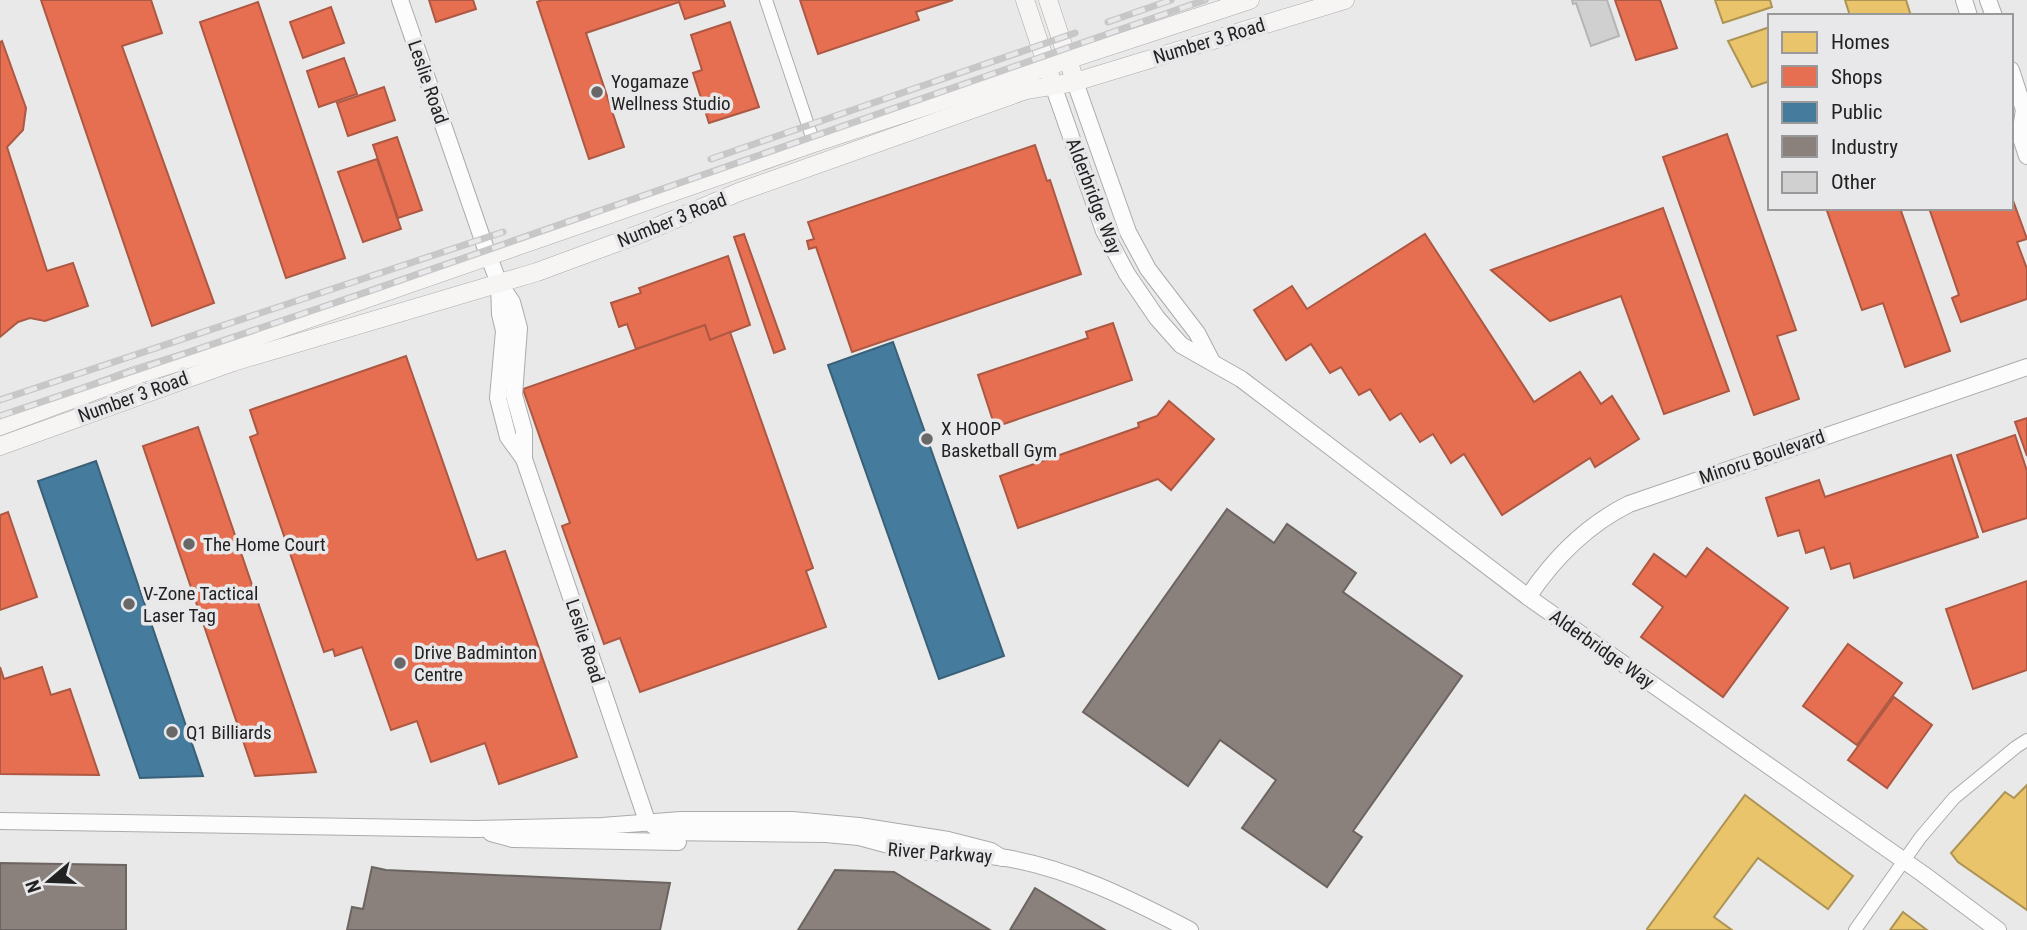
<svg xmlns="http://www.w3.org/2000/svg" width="2027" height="930" viewBox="0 0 2027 930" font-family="'Roboto Condensed',sans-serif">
	<rect width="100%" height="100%" fill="#e9e9e9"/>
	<g fill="#e9c46a" stroke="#ad9354" stroke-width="2">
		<path d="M1715 0H1770L1772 7 1723 23Z"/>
		<path d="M1845 0H1906L1911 16H1850Z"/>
		<path d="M1770 27V81L1752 87 1728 41Z"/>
		<path d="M2027 785V910L1958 862 1951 853 2005 792 2014 798Z"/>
		<path d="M1745 795 1853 876 1828 909 1758 858 1714 917 1732 930H1648L1647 929Z"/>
		<path d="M1903 912 1927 930H1890Z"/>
	</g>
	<g fill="#e76f51" stroke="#ac5843" stroke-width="2">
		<path d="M41 0H151L162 33 122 46 214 303 152 326Z"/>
		<path d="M429 0H473L476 9 436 22Z"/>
		<path d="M542 0H723L725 6 685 19 679 2 586 33 624 147 589 159 537 2Z"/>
		<path d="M800 0H953L916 12 919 20 818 54Z"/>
		<path d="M1615 0H1660L1677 48 1636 60Z"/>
		<path d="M258 2 345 258 286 278 200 22Z"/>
		<path d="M331 7 344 43 303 58 290 22Z"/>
		<path d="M730 22 759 107 709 123 693 73 702 70 691 35Z"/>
		<path d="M2 41 26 108 23 130 7 147 47 271 73 263 88 306 45 321 30 318 18 322 0 337V42Z"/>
		<path d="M344 58 357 94 319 107 307 71Z"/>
		<path d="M384 87 395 120 348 136 337 103Z"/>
		<path d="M1727 134 1796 330 1777 336 1799 399 1754 415 1663 157Z"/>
		<path d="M397 137 422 210 398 218 373 145Z"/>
		<path d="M1035 145 1047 181 1050 180 1081 274 852 352 816 247 809 249 807 241 814 239 808 222Z"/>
		<path d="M377 159 401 229 363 242 338 172Z"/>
		<path d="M2011 195 2027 239 2017 242 2027 269V299L1961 322 1952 298 1959 295 1929 208H2011Z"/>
		<path d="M1663 208 1729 391 1664 414 1621 296 1550 321 1491 270Z"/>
		<path d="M1826 208H1900L1950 351 1905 367 1883 303 1862 310Z"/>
		<path d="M744 234 785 349 774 353 734 237Z"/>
		<path d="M1425 234 1534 402 1580 372 1601 404 1612 396 1639 439 1595 467 1590 458 1502 515 1464 454 1451 463 1433 434 1420 442 1401 413 1390 420 1370 389 1359 395 1341 367 1330 373 1311 344 1286 360 1254 310 1292 286 1307 309Z"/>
		<path d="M728 256 750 325 710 340 705 325 636 349 627 324 619 327 611 303 641 293 639 288Z"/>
		<path d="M1113 323 1132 380 995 427 978 375 1088 338 1086 332Z"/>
		<path d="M705 325 710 340 730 332 813 568 806 571 826 627 640 692 620 638 604 644 562 526 570 523 523 389Z"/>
		<path d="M406 356 477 560 505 551 577 757 499 784 485 743 431 762 417 721 391 730 362 647 335 656 333 649 324 652 250 437 258 434 250 410Z"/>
		<path d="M1169 401 1214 439 1171 490 1158 479 1018 528 1000 476 1139 427 1138 423 1157 416Z"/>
		<path d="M2027 418V456L2015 422Z"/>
		<path d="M198 427 316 772 255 776 143 446Z"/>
		<path d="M2015 435 2027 471V518L1983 532 1957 455Z"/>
		<path d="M1951 455 1978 537 1854 578 1850 563 1831 569 1824 547 1806 553 1799 530 1778 536 1766 498 1819 480 1825 497Z"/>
		<path d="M8 512 37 597 0 610V515Z"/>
		<path d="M1707 548 1788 608 1723 697 1641 637 1663 607 1633 584 1654 554 1686 577Z"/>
		<path d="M2027 581V670L1973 689 1946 609Z"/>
		<path d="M1848 644 1902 683 1857 745 1803 706Z"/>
		<path d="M0 667 4 679 42 667 51 695 70 689 99 775 0 774Z"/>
		<path d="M1894 697 1932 725 1887 788 1848 760Z"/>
	</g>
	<g fill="#457b9d" stroke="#3a6078" stroke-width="2">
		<path d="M893 342 1004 656 939 679 828 365Z"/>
		<path d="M96 461 203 776 140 778 38 481Z"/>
	</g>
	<g fill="#8a817c" stroke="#6b6461" stroke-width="2">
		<path d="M1227 509 1274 543 1287 524 1356 573 1343 592 1462 676 1353 831 1362 837 1327 887 1242 828 1276 780 1220 740 1188 786 1083 712Z"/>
		<path d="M0 863 126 865V930H0Z"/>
		<path d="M372 867 386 870 670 883 660 930H347L352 907 363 909Z"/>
		<path d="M835 870 894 872 990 930H798Z"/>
		<path d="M1035 888 1105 930H1010Z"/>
	</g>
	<path fill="#d0d0d0" stroke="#b4b4b5" stroke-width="2" d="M1572 0H1607L1619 36 1591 46 1576 3 1573 4Z"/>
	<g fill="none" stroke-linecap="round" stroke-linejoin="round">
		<defs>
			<g id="minor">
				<path d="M766 0 814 143"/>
				<path d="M1855 930 1920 838 1954 798 2016 747 2027 740"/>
			</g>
			<g id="tertiary">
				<path d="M400 0 488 255 499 283 512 302 519 328 514 395 524 431V459L647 821 662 832 826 834 859 837 911 851"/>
				<path d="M1964 0 1969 16"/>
				<path d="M1988 0 1994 16"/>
				<path d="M2011 70 2024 110 2020 135"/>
				<path d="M1075 82 1128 232 1148 269 1197 333 1211 360"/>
				<path d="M1053 85 1104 231 1127 274 1157 318 1181 345 1241 379 1528 597 1923 874 1998 930"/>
				<path d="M2015 129 2020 135 2027 156"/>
				<path d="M499 284 500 314 504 331 498 398 508 437 524 459"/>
				<path d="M1528 597C1554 558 1587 525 1629 504L2027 367"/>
				<path d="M0 821 475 829 602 826 681 820H792L859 826 948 840 991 851 1002 858"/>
				<path d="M491 833 513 839 678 842"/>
				<path d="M903 850C935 853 967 853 999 857 1065 866 1132 900 1190 930"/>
			</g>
			<g id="secondary">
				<path d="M1025 0 1050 75"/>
				<path d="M1048 0 1072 72"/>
				<path d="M0 426 137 375 233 345 814 143 1250 0"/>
				<path d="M0 446 233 362 537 272 640 234 739 192 1026 90 1075 82 1345 0"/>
			</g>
		</defs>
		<use href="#minor" stroke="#ababab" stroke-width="14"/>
		<use href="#tertiary" stroke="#ababab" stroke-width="18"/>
		<use href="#secondary" stroke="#ababab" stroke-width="19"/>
		<use href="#minor" stroke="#fcfcfc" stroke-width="12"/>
		<use href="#tertiary" stroke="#fcfcfc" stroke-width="16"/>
		<use href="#secondary" stroke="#f7f4f4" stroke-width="18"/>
		<defs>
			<g id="rail">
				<path d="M1108 22 1171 0"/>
				<path d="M711 159 1075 33"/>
				<path d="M0 400 503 232"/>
				<path d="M0 416 361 294 1205 0"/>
			</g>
		</defs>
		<use href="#rail" stroke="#c7c7c7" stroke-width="7"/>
		<use href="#rail" stroke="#e8e8ea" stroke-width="4.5" stroke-dasharray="13" stroke-linecap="butt"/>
	</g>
	<g fill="#686868" stroke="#e8e8ea" stroke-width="2.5">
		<circle cx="597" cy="92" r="7"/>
		<circle cx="927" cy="439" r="7"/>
		<circle cx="189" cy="544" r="7"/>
		<circle cx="129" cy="604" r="7"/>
		<circle cx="400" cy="663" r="7"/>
		<circle cx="172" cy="732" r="7"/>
	</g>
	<g text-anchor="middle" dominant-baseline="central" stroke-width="7" stroke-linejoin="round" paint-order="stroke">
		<g font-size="19" fill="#222" stroke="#e8e8ea">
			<text transform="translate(1209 41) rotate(-17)">Number 3 Road</text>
			<text transform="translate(428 82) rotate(71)">Leslie Road</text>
			<text transform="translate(1094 196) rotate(69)">Alderbridge Way</text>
			<text transform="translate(672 220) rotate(-22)">Number 3 Road</text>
			<text transform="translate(133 397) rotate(-20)">Number 3 Road</text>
			<text transform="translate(1762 457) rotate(-19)">Minoru Boulevard</text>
			<text transform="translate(585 641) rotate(72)">Leslie Road</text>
			<text transform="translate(1602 649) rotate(35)">Alderbridge Way</text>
			<text transform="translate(940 853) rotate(4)">River Parkway</text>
		</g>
		<g font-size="19" fill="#222" stroke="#e8e8ea" text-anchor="start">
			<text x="611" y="81">Yogamaze<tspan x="611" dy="22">Wellness Studio</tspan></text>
			<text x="941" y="428">X HOOP<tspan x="941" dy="22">Basketball Gym</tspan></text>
			<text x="203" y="544">The Home Court</text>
			<text x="143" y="593">V-Zone Tactical<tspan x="143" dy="22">Laser Tag</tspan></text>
			<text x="414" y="652">Drive Badminton<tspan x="414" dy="22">Centre</tspan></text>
			<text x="186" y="732">Q1 Billiards</text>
		</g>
	</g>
	<rect x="1768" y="14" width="245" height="196" fill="#e8e8ea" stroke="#99999a" stroke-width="2"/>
	<rect x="1782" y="32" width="35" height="21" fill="#e9c46a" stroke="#99999a" stroke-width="2"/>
	<text x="1831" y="49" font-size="21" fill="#222222">Homes</text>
	<rect x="1782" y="66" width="35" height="21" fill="#e76f51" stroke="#99999a" stroke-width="2"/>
	<text x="1831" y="84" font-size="21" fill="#222222">Shops</text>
	<rect x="1782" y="102" width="35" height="21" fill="#457b9d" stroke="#99999a" stroke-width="2"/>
	<text x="1831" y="119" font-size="21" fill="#222222">Public</text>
	<rect x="1782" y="136" width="35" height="21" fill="#8a817c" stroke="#99999a" stroke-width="2"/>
	<text x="1831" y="154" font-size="21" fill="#222222">Industry</text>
	<rect x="1782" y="172" width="35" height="21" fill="#d0d0d0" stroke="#99999a" stroke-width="2"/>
	<text x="1831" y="189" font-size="21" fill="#222222">Other</text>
	<g transform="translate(49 881) rotate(251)" stroke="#e8e8ea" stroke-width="5" paint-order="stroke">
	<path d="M0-5L12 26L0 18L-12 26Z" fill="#222222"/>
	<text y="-10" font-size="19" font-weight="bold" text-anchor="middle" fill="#222222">N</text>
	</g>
</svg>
